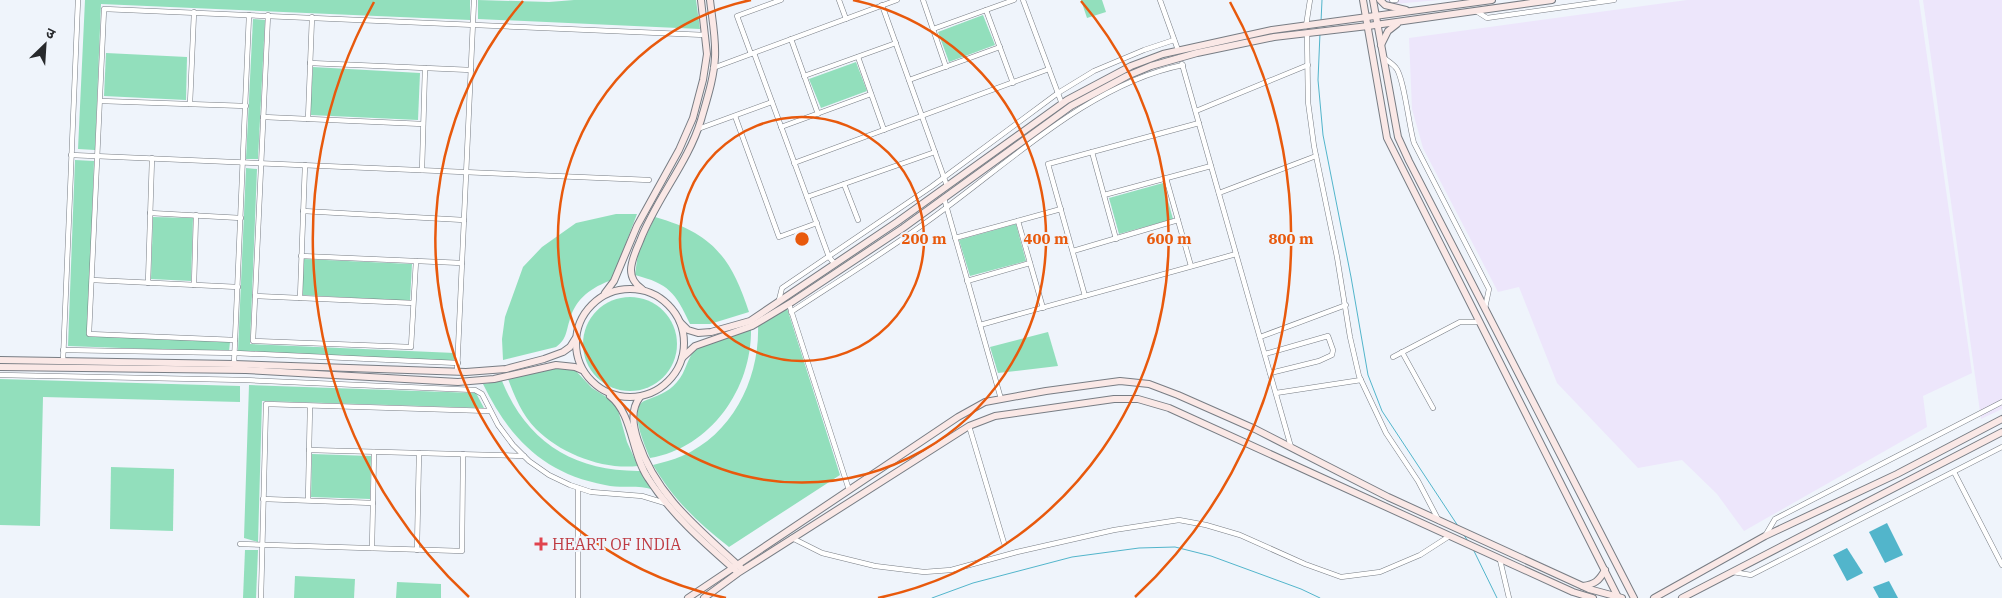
<svg xmlns="http://www.w3.org/2000/svg" width="2002" height="598" viewBox="0 0 2002 598" font-family="'IBM Plex Serif','Noto Sans Devanagari',serif">
	<rect width="100%" height="100%" fill="#eff4fb"/>
	<g fill="#ede6fb">
		<path d="M1386 0H1439L1394 4Z"/>
		<path d="M1687 0H1919L1972 373 1923 396 1927 427 1744 531 1717 494 1682 460 1638 468 1557 383 1519 287 1498 292 1423 148 1412 109 1409 38Z"/>
		<path d="M1923 0H2002V409L1981 419Z"/>
	</g>
	<g fill="#92dfbc">
		<path d="M85 0H470V20L101 4 95 150 78 149Z"/>
		<path d="M478 0 549 2 574 0H696L700 29 478 19Z"/>
		<path d="M1081 0H1102L1106 12 1087 18Z"/>
		<path d="M983 15 995 45 949 62 938 32Z"/>
		<path d="M253 19 265 20 258 159H246Z"/>
		<path d="M106 53 187 57 186 100 104 96Z"/>
		<path d="M856 62 867 91 821 108 809 79Z"/>
		<path d="M313 67 420 73 418 120 310 115Z"/>
		<path d="M75 160 94 161 88 336 230 342 229 352 68 346Z"/>
		<path d="M246 168 257 169 250 344 455 353 454 361 238 351Z"/>
		<path d="M1163 183 1173 219 1119 234 1109 198Z"/>
		<path d="M616 214H637L612 280C592 287 576 298 570 319 566 331 567 339 556 347L503 360 502 339 505 317 523 267 542 247 576 223Z"/>
		<path d="M153 217 193 218 191 281 151 279Z"/>
		<path d="M655 217C712 233 731 257 749 312L710 324H690C675 292 669 284 635 275L638 253Z"/>
		<path d="M1016 224 1026 261 970 276 959 240Z"/>
		<path d="M304 259 412 264 410 301 302 295Z"/>
		<circle cx="630" cy="344" r="47"/>
		<path d="M787 308 840 475 729 547C698 523 673 499 653 465 663 462 673 460 682 456 733 434 760 378 758 325Z"/>
		<path d="M751 329C752 388 711 448 650 458 645 446 628 409 644 401 656 396 668 393 677 382 686 372 687 358 696 348Z"/>
		<path d="M1048 332 1058 366 998 373 990 347Z"/>
		<path d="M559 368 575 370 592 388 616 403 627 442 638 466C603 470 561 454 536 429 522 415 515 397 508 379Z"/>
		<path d="M0 379 240 386V402L43 397 40 526 0 525Z"/>
		<path d="M502 381C527 443 575 472 641 471L654 490C638 484 622 489 605 485 544 474 509 438 483 384Z"/>
		<path d="M249 385 476 393 484 408 262 401 258 542 244 538Z"/>
		<path d="M312 454 371 456 370 499 311 497Z"/>
		<path d="M111 467 174 469 173 531 110 529Z"/>
		<path d="M245 550H258L256 598H243Z"/>
		<path d="M295 576 355 579 354 598H294Z"/>
		<path d="M397 582 441 584V598H396Z"/>
	</g>
	<g fill="#52b5cb">
		<path d="M1887 523 1903 555 1885 563 1869 532Z"/>
		<path d="M1847 548 1863 573 1847 581 1833 555Z"/>
		<path d="M1889 581 1898 598H1879L1873 587Z"/>
	</g>
	<g fill="none" stroke-linecap="round" stroke-linejoin="round">
		<g stroke="#52b5cb" stroke-width="1">
			<path d="M1321 22 1322 0"/>
			<path d="M1320 33 1318 80 1323 135 1351 277 1368 375 1382 411 1458 526"/>
			<path d="M1463 534 1468 541"/>
			<path d="M1474 551 1497 598"/>
			<path d="M932 598 973 583 1072 557 1139 548 1175 547 1211 556 1301 589 1320 598"/>
		</g>
		<defs>
			<g id="street">
				<path d="M839 0 846 19"/>
				<path d="M923 0 946 67"/>
				<path d="M1023 0 1062 104"/>
				<path d="M1160 0 1178 50"/>
				<path d="M1392 0H1396"/>
				<path d="M882 5 947 186"/>
				<path d="M986 10 1013 83"/>
				<path d="M1476 11 1487 18 1614 0"/>
				<path d="M268 15 253 341 411 347 416 261"/>
				<path d="M1306 26 1310 0"/>
				<path d="M933 29 1014 0"/>
				<path d="M1307 33 1308 102 1314 146 1337 257 1350 337 1359 376 1386 433 1418 481 1439 521"/>
				<path d="M791 39 818 114"/>
				<path d="M754 53 829 257 834 263"/>
				<path d="M751 54 737 16 781 0"/>
				<path d="M858 57 884 130"/>
				<path d="M1384 58C1388 61 1393 64 1396 68 1404 77 1409 127 1414 143L1489 289 1485 308"/>
				<path d="M310 63 471 70"/>
				<path d="M1182 64 1291 447"/>
				<path d="M713 68 897 0"/>
				<path d="M804 76 896 43"/>
				<path d="M909 80 1000 47"/>
				<path d="M101 101 246 106"/>
				<path d="M190 104 194 12"/>
				<path d="M1196 111 1308 65"/>
				<path d="M735 116 779 237 817 223"/>
				<path d="M263 117 423 124"/>
				<path d="M308 119 312 17"/>
				<path d="M781 127 871 94"/>
				<path d="M698 129 772 102"/>
				<path d="M1092 152 1116 239"/>
				<path d="M71 155 649 180"/>
				<path d="M794 163 1049 69"/>
				<path d="M422 170 425 68"/>
				<path d="M1166 178 1191 266"/>
				<path d="M844 184 858 220"/>
				<path d="M1219 193 1316 156"/>
				<path d="M1104 195 1211 166"/>
				<path d="M807 197 935 152"/>
				<path d="M944 198 1001 399"/>
				<path d="M303 211 464 220"/>
				<path d="M150 213 241 218"/>
				<path d="M1018 221 1043 308"/>
				<path d="M955 238 1061 209"/>
				<path d="M1073 251 1178 220"/>
				<path d="M301 256 462 263"/>
				<path d="M92 280 238 287"/>
				<path d="M967 281 1030 263"/>
				<path d="M148 283 152 158"/>
				<path d="M194 285 196 215"/>
				<path d="M255 296 413 303"/>
				<path d="M1085 296 1048 164 1199 123"/>
				<path d="M300 298 305 165"/>
				<path d="M779 300 782 288 931 187 1058 93 1094 71 1144 50 1174 40"/>
				<path d="M789 304 849 490"/>
				<path d="M791 312C841 279 892 248 939 213 1012 160 1092 83 1183 65"/>
				<path d="M980 325 1236 254"/>
				<path d="M1260 337 1346 305"/>
				<path d="M235 340 89 334 104 9 705 35"/>
				<path d="M63 350 235 353 458 363"/>
				<path d="M1402 352 1433 408"/>
				<path d="M1265 354 1328 336 1333 350 1332 355 1319 361 1270 373"/>
				<path d="M1393 357 1460 322H1480"/>
				<path d="M63 361 78 0"/>
				<path d="M234 364 249 15"/>
				<path d="M457 372 474 0"/>
				<path d="M0 375 245 380 475 390 482 394 498 425 513 445 529 461 549 475 570 485 591 492 642 496 665 503"/>
				<path d="M1276 393 1361 380"/>
				<path d="M969 426 1004 543"/>
				<path d="M309 450 524 456"/>
				<path d="M1954 472 2002 565"/>
				<path d="M578 488V598"/>
				<path d="M263 499 373 503"/>
				<path d="M308 500 310 406"/>
				<path d="M1765 536 1775 519 2002 402"/>
				<path d="M792 538 822 553 875 566 924 572 951 570 1017 552 1114 530 1179 520 1206 525 1240 535 1305 564 1341 577 1380 572 1420 555 1448 537"/>
				<path d="M240 544 462 551 463 454"/>
				<path d="M372 548 374 452"/>
				<path d="M417 550 419 453"/>
				<path d="M1500 560 1509 598"/>
				<path d="M1733 572 1751 575 2002 447"/>
				<path d="M261 598 266 404 490 411"/>
			</g>
			<g id="secondary">
				<path d="M1363 0 1387 138 1618 597"/>
				<path d="M1373 0 1398 137 1409 161 1634 598"/>
				<path d="M1380 0 1385 5 1406 10"/>
				<path d="M1381 45 1388 31 1397 24"/>
				<circle cx="630" cy="343" r="54"/>
				<path d="M642 289C636 285 631 278 631 270 631 261 636 250 640 241 656 199 688 163 701 120 707 99 714 78 715 57 716 38 712 18 710 0"/>
				<path d="M605 293 614 281 637 226 679 150 693 118 703 80 707 54 701 0"/>
				<path d="M680 322 688 330 698 333 711 332 750 321 897 222 1067 100 1131 66 1163 54 1272 30 1492 0"/>
				<path d="M682 358 695 346 752 326 792 302 903 228 1071 106 1127 76 1151 66 1197 53 1274 37 1368 26 1552 0"/>
				<path d="M0 360 234 364 466 372 506 369 544 359 563 352 570 347 575 339"/>
				<path d="M0 367 246 370 458 382 494 379 556 365 575 367 582 370"/>
				<path d="M610 396C633 414 631 453 648 478 671 514 703 542 735 570"/>
				<path d="M640 397C630 410 633 426 638 441 656 496 699 529 740 567"/>
				<path d="M1583 586C1595 584 1599 581 1605 570"/>
				<path d="M688 598 958 417 985 402 1046 391 1120 381 1149 384 1178 395 1255 429 1388 497 1589 589 1622 598"/>
				<path d="M704 598 738 573 969 426 995 416 1114 399H1138L1169 408 1573 592 1593 598"/>
				<path d="M1654 598 1765 536 1897 474 2002 419"/>
				<path d="M1682 598 2002 432"/>
			</g>
		</defs>
		<use href="#street" stroke="#787d84" stroke-width="5.5"/>
		<use href="#secondary" stroke="#787d84" stroke-width="8"/>
		<use href="#street" stroke="#fff" stroke-width="4.5"/>
		<use href="#secondary" stroke="#fae8e6" stroke-width="6"/>
	</g>
	<g fill="none" stroke="#e8590c" stroke-width="2.5">
		<circle cx="802" cy="239" r="122"/>
		<path d="M853 0A244 244 0 1 1 751 0"/>
		<path d="M726 598A367 367 0 0 1 523 1M1081 1A367 367 0 0 1 878 598"/>
		<path d="M469 597A489 489 0 0 1 374 2M1230 2A489 489 0 0 1 1135 597"/>
	</g>
	<path fill="#e0444e" stroke="#eff4fb" stroke-width="2" d="M538.5 536.5h5v5h5v5h-5v5h-5v-5h-5v-5h5z"/>
	<g text-anchor="middle" dominant-baseline="central" stroke-width="4" stroke-linejoin="round" paint-order="stroke">
		<g font-size="16" fill="#be3a42" stroke="#eff4fb" text-anchor="start">
			<text x="552" y="544">HEART OF INDIA</text>
		</g>
	</g>
	<circle cx="802" cy="239" r="8" fill="#e8590c" stroke="#eff4fb" stroke-width="2.5"/>
	<g font-size="15" text-anchor="middle" font-weight="bold" fill="#e8590c" stroke="#eff4fb" stroke-width="4" stroke-linejoin="round" paint-order="stroke">
		<text x="924" y="244">200 m</text>
		<text x="1046" y="244">400 m</text>
		<text x="1169" y="244">600 m</text>
		<text x="1291" y="244">800 m</text>
	</g>
	<g transform="translate(45 45) rotate(25)" stroke="#eff4fb" stroke-width="4" paint-order="stroke">
	<path d="M0-4L9 19L0 12L-9 19Z" fill="#27292c"/>
	<text y="-8" font-size="14" font-weight="bold" text-anchor="middle" fill="#27292c">उ</text>
	</g>
</svg>
